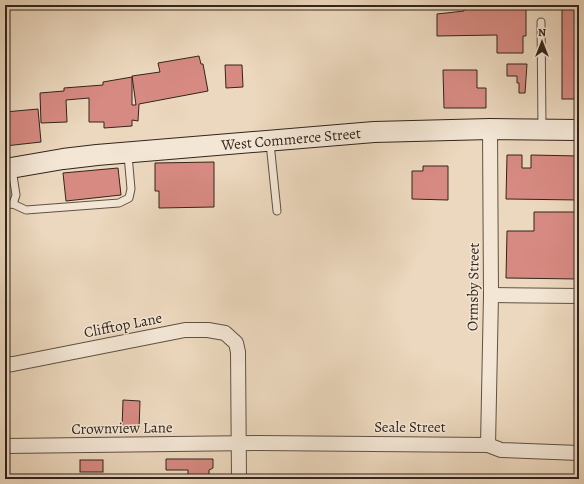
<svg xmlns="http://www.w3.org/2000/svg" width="584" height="484" viewBox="0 0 584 484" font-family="Alegreya,serif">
	<rect width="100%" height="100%" fill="#ecd8be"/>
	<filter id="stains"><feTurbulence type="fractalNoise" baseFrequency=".005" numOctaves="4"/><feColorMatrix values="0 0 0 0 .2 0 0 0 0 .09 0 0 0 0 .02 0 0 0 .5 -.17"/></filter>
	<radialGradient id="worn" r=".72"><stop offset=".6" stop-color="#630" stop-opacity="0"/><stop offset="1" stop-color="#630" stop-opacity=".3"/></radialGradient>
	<g fill="#d78a82" stroke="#32251c">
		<path d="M492 5H526V36H523V53H497V35L437 36V14L464 11V9Z"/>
		<rect x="562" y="5" width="17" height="94"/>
		<path d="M199 56 201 64H203L208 91 139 104 138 121 132 120V126L104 128V122H89V98L66 100 67 122 41 123 40 93 64 91V88L103 85V82L132 77V105H136L132 76 160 72 158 63Z"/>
		<path d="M507 64H527L525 93H519V83H517V76H507Z"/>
		<path d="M225 65H242L243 87 226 88Z"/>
		<path d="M443 70H477V88H486V108H444Z"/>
		<path d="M38 109 41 142 5 146V112Z"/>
		<path d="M507 155H522V168H531V155L579 156V200L506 199Z"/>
		<path d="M214 162V207L159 208V191H155V163Z"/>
		<path d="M423 166H448V200L412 199V171H423Z"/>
		<path d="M118 168 121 195 66 201 63 173Z"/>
		<path d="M534 212H575V238H579V279L506 278 507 231H534Z"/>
		<rect x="5" y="235" width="4" height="44"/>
		<path d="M123 400 140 401 139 429H122Z"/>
		<path d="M166 459H213V468L209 470V477L188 478V470H166Z"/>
		<rect x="80" y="460" width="23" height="12"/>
	</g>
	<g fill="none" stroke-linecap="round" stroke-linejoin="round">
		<defs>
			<g id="lane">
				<path d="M541 22 542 128"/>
				<path d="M270 143 277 211"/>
				<path d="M13 204 26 210 119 203 129 198 131 189 128 155"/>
				<path d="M5 205 13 204 16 195 12 169"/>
			</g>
			<g id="street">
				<path d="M491 295 579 296"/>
				<path d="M5 365 13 364 185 330H208L225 333 236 343 238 352 239 479"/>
				<path d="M488 445 491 295 490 129"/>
				<path d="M5 446 258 443 488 445 501 450 579 453"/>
			</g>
			<path id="secondary" d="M5 169 63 159 97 155 374 132 490 129 579 130"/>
		</defs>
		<use href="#lane" stroke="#605244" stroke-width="9"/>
		<use href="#street" stroke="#605244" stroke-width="16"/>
		<use href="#secondary" stroke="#32251c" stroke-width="22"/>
		<use href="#lane" stroke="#f3e6d5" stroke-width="7"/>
		<use href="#street" stroke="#f3e6d5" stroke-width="14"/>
		<use href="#secondary" stroke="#f3e6d5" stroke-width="20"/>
		<defs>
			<path id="rail" d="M5 6 10 5"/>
		</defs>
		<use href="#rail" stroke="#32251c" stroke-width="4.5"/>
		<use href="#rail" stroke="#f3e6d5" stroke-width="3" stroke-dasharray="9" stroke-linecap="butt"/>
	</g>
	<g text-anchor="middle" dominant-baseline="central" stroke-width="3" stroke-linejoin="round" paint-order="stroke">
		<g font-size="15" fill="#32251c" stroke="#f3e6d5">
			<text transform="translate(291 139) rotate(-5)">West Commerce Street</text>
			<text transform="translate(473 287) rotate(-89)">Ormsby Street</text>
			<text transform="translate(123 325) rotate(-11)">Clifftop Lane</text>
			<text x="410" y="427">Seale Street</text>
			<text transform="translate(122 428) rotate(-1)">Crownview Lane</text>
		</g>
	</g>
	<rect width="584" height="484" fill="none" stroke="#ecd8be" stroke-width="20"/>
	<rect x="6" y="6" width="572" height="472" fill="none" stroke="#32251c" stroke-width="2"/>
	<rect x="10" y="10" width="564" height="464" fill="none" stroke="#32251c"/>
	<g transform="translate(542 42)" stroke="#f3e6d5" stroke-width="3" paint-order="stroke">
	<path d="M0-3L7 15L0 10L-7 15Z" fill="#32251c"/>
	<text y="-6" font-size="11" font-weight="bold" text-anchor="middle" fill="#32251c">N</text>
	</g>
	<rect width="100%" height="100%" filter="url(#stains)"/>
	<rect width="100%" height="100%" fill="url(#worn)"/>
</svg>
